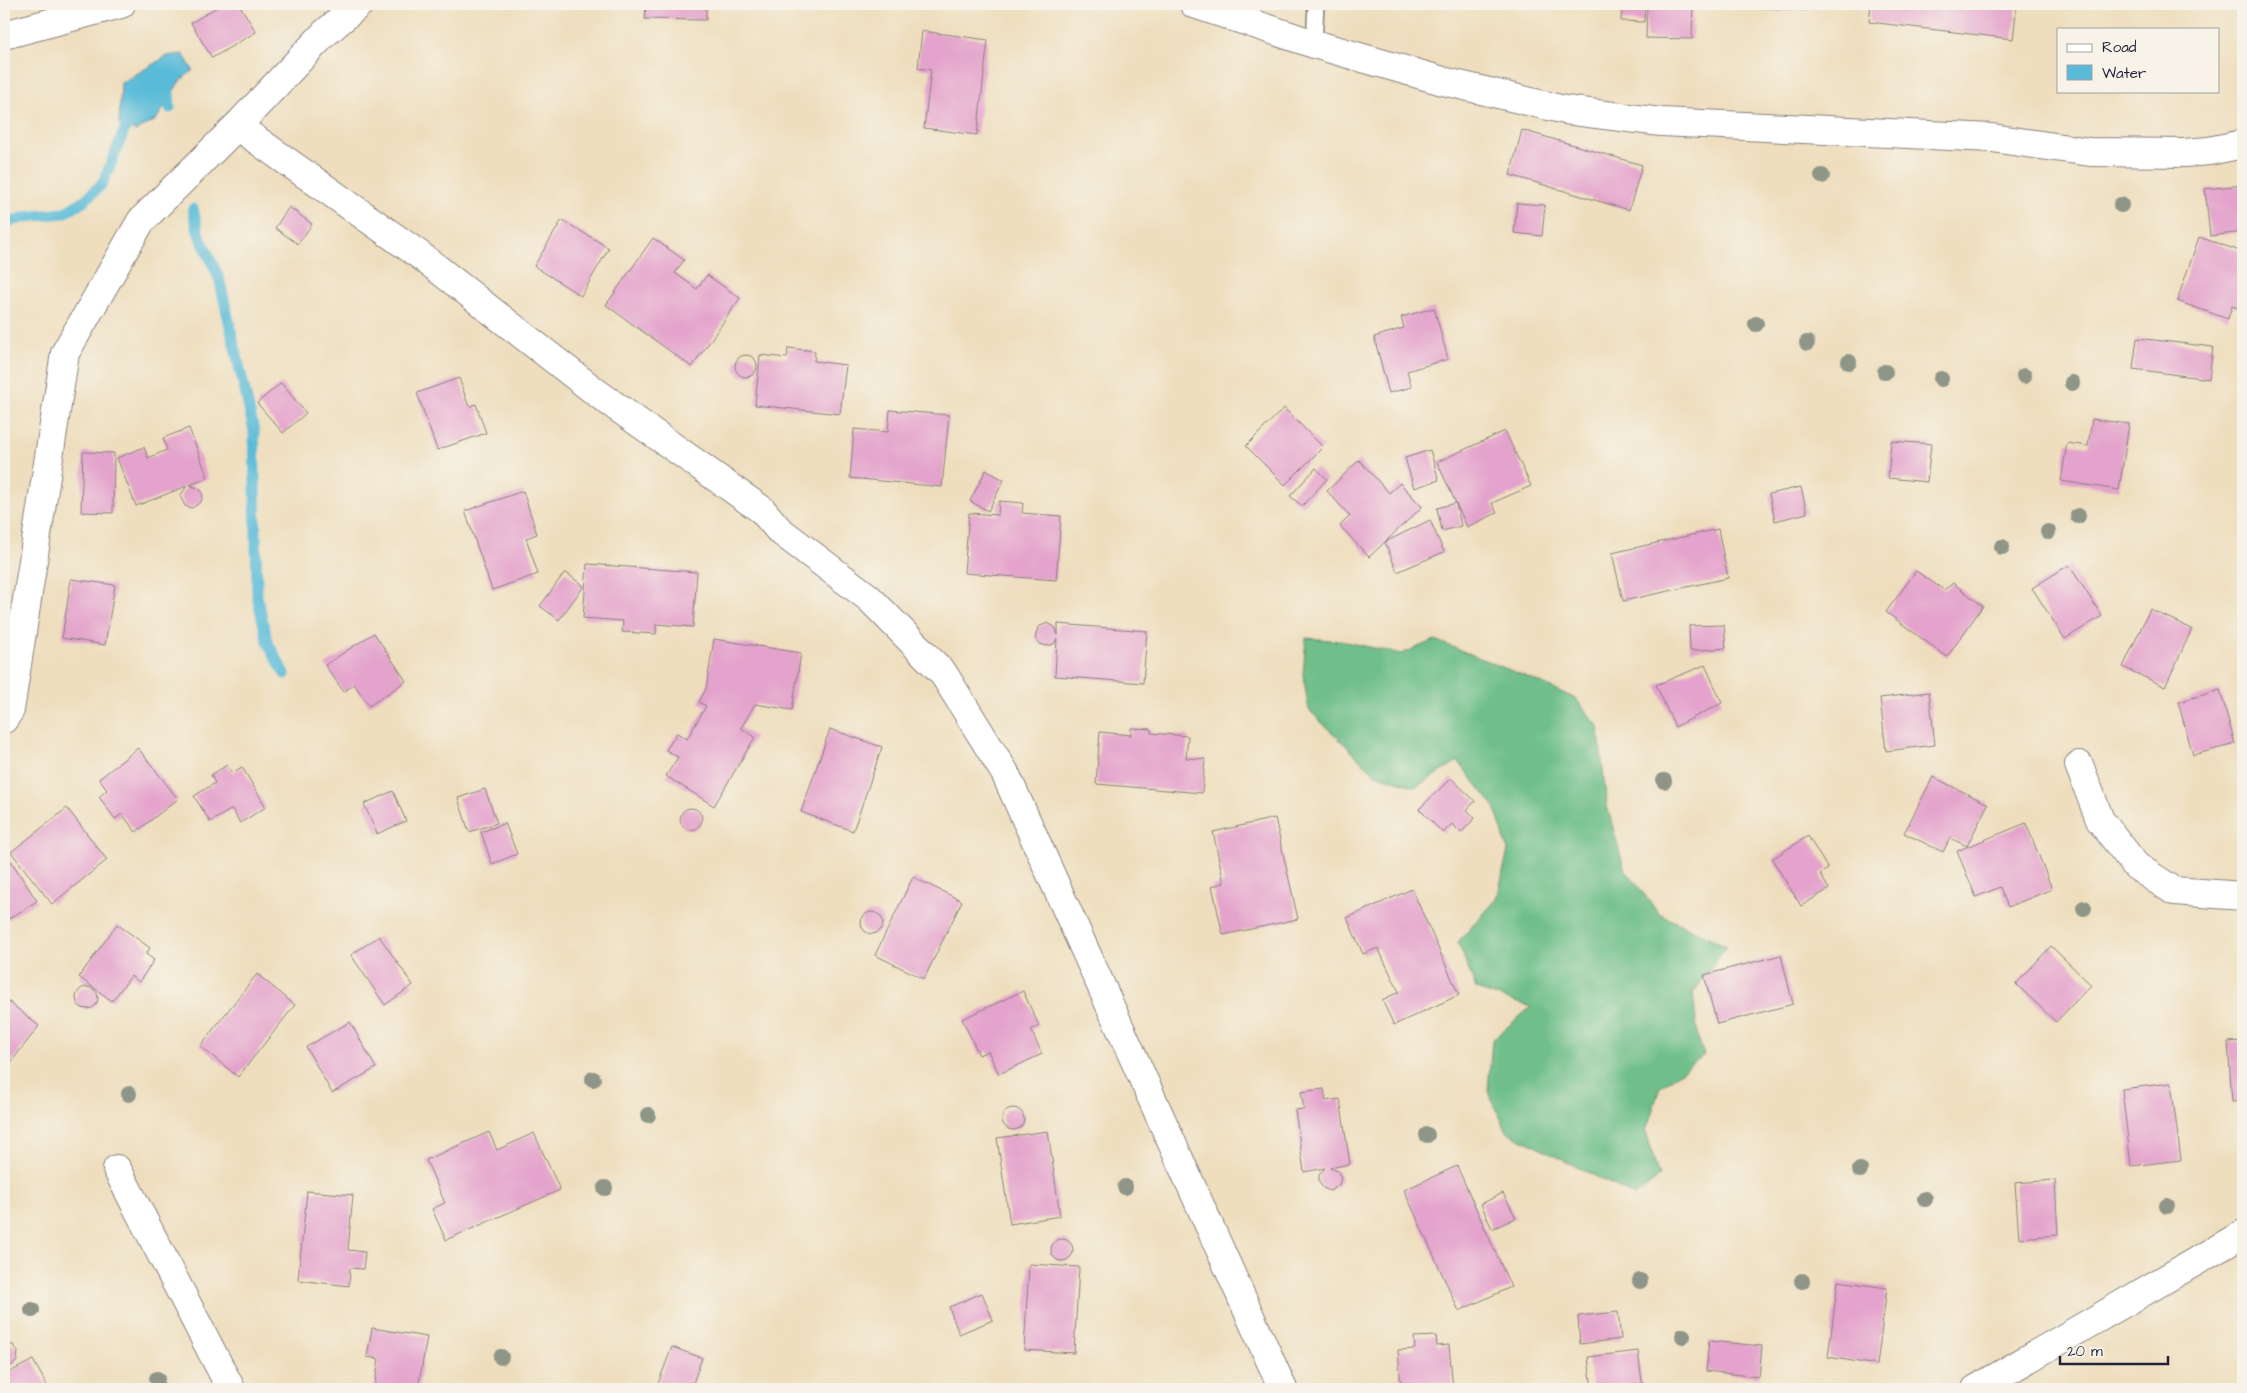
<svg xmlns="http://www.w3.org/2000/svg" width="2247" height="1393" viewBox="0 0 2247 1393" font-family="'Architects Daughter',sans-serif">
	<rect width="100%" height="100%" fill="#f7f3e8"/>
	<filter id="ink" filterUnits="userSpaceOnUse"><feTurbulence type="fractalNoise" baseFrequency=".02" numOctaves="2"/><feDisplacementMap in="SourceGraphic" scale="10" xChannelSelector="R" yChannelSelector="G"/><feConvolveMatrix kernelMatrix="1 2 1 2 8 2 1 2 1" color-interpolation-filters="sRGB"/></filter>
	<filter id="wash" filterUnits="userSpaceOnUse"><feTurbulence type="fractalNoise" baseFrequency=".0096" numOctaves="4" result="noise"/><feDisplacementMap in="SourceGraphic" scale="20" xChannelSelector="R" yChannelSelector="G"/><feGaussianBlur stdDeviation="1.12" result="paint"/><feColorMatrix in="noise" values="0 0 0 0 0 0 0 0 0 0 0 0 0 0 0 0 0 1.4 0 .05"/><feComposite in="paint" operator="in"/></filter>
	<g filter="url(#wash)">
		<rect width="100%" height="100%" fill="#eedebe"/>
		<path fill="#6fbf8a" stroke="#487062" d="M1306 638 1342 641 1401 654 1435 640 1532 679 1576 699 1598 726 1607 806 1624 868 1659 914 1727 946 1693 993 1698 1038 1704 1055 1660 1087 1646 1131 1659 1177 1635 1196 1507 1132 1488 1091 1492 1040 1531 1007 1476 989 1458 942 1497 899 1508 850 1495 808 1458 761 1416 787 1375 774 1309 710 1303 674Z"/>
		<path fill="#5abbd8" stroke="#3e6e8a" d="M183 54 193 70 179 82 156 120 135 131 119 124 121 83 167 56Z"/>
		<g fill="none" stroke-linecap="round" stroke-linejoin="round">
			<g stroke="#5abbd8" stroke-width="11">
				<path d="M168 82 170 108"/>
				<path d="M193 209 198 232 219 278 254 431 257 596 268 643 285 674"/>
				<path d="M4 223 26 217 64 213 85 200 103 183 131 114"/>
			</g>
		</g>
		<g id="blocks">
			<g fill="#e4a3cc">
				<path d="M222 4H239L256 32 212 58 191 23Z"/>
				<path d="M646 4H706V20L645 19Z"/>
				<path d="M1563 4H1645L1644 22 1621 21 1622 8Z"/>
				<path d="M1647 4H1693L1692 39 1646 38Z"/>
				<path d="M1743 4H1808L1807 10 1743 7Z"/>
				<path d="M1871 4H2017L2013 39 1869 22Z"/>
				<path d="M922 31 988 40 977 135 924 128 931 70 918 68Z"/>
				<path d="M1522 130 1642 165 1629 210 1510 175Z"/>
				<path d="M2243 185V232L2210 236 2205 189Z"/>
				<path d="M1517 203 1545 205 1542 236 1514 233Z"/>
				<path d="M289 207 312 224 298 244 275 228Z"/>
				<path d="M562 220 609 248 581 296 534 266Z"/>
				<path d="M2199 237 2243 252V310L2232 306 2228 319 2177 301Z"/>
				<path d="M653 238 684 260 675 273 697 289 707 275 740 298 692 367 606 305Z"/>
				<path d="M1434 308 1448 359 1407 371 1412 387 1389 393 1374 337 1404 328 1401 317Z"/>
				<path d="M2137 338 2213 347 2209 379 2133 369Z"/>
				<path d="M788 348 815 351 814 361 846 365 840 414 755 405 760 355 787 358Z"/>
				<circle cx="746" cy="366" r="11"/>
				<path d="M459 378 469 407 476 404 486 433 437 450 417 393Z"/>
				<path d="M281 383 306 413 283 433 257 403Z"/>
				<path d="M1284 408 1323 447 1285 485 1246 446Z"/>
				<path d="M890 410 949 415 942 487 850 478 854 429 888 432Z"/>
				<path d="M2092 419 2129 424 2119 490 2061 481 2067 443 2088 446Z"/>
				<path d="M189 428 208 478 190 485 200 489 203 495 201 502 192 508 185 506 180 496 187 486 136 506 117 458 144 447 148 458 167 450 163 438Z"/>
				<path d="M1505 431 1531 486 1492 503 1497 513 1467 527 1437 462Z"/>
				<path d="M1891 441 1931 444 1927 482 1888 478Z"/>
				<path d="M1430 450 1439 480 1414 488 1405 458Z"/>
				<path d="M83 452 114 453 113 513 81 512Z"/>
				<path d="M1359 460 1389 493 1400 483 1422 507 1369 557 1340 526 1350 516 1327 491Z"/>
				<path d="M1316 468 1327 479 1302 506 1290 496Z"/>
				<path d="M986 470 1004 480 988 511 970 501Z"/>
				<path d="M1801 487 1807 513 1775 521 1769 494Z"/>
				<path d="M523 491 537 534 526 538 538 574 492 590 465 511Z"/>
				<path d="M999 501 1023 503 1022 513 1061 516 1056 580 964 573 969 513 998 515Z"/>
				<path d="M1456 503 1461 526 1442 531 1437 508Z"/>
				<path d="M1430 520 1444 552 1397 572 1385 542Z"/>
				<path d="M1718 529 1728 578 1623 601 1612 553Z"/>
				<path d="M587 564 697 572 693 627 656 624V634L622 632 623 621 583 618Z"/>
				<path d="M2069 565 2102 616 2065 639 2032 588Z"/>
				<path d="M1916 571 1944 590 1953 583 1983 606 1947 657 1886 612Z"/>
				<path d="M565 572 584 586 559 620 540 606Z"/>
				<path d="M71 579 115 585 105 645 62 638Z"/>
				<path d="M2150 609 2192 629 2165 687 2123 667Z"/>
				<path d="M1048 623 1055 627 1058 635V624L1147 631 1143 683 1055 676 1057 638 1054 644 1047 646 1040 644 1035 638 1038 627Z"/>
				<path d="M1724 625 1726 648 1690 651 1689 626Z"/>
				<path d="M374 633 406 681 369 706 354 684 344 692 325 665Z"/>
				<path d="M714 639 801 653 792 710 755 704 741 728 755 737 714 806 666 776 678 757 666 750 677 733 687 739 706 706 699 702 706 689Z"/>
				<path d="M1705 665 1722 703 1675 727 1656 685Z"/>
				<path d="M2220 690 2235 744 2193 755 2178 702Z"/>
				<path d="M1929 692 1935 745 1886 751 1880 698Z"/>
				<path d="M1131 728 1151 729V733L1188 736 1186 758 1205 759 1202 793 1096 784 1100 732 1131 735Z"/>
				<path d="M830 729 882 747 853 831 801 812Z"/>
				<path d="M138 748 178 799 136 832 122 814 115 819 99 797 107 790 99 779Z"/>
				<path d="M227 765 232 773 242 767 266 807 240 823 232 809 210 822 194 796 215 783 211 775Z"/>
				<path d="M1933 777 1988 804 1967 846 1950 838 1943 852 1904 833Z"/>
				<path d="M1451 778 1475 801 1467 810 1475 818 1461 833 1452 824 1443 833 1419 809Z"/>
				<path d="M485 789 497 823 469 832 458 798Z"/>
				<path d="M393 791 406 821 377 834 364 804Z"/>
				<circle cx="691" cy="819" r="11"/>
				<path d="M67 808 107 860 52 904 11 852Z"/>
				<path d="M1275 818 1298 919 1223 935 1212 886 1224 883 1213 832Z"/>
				<path d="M505 823 517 854 492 864 481 832Z"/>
				<path d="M2026 823 2052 889 2008 907 2000 887 1976 897 1957 851Z"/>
				<path d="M1808 836 1828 869 1820 874 1829 889 1801 906 1772 859Z"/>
				<path d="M11 861 37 901 4 922V866Z"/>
				<path d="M913 877 962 901 924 979 875 955Z"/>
				<path d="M1412 889 1459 995 1394 1025 1382 1000 1399 992 1378 948 1363 954 1347 918Z"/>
				<circle cx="872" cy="923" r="11"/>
				<path d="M117 924 150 948 146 954 154 960 139 982 131 976 112 1001 79 977Z"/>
				<path d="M379 936 413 985 385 1005 351 955Z"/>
				<path d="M2051 946 2091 985 2056 1022 2016 984Z"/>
				<path d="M1781 955 1793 1004 1717 1024 1704 975Z"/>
				<path d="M257 974 295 1005 238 1077 200 1046Z"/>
				<circle cx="87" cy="998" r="11"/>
				<path d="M1023 991 1039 1026 1031 1030 1042 1054 999 1074 988 1051 979 1055 962 1019Z"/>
				<path d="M4 998 39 1026 4 1071Z"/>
				<path d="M350 1022 376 1068 332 1093 306 1047Z"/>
				<path d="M2243 1041V1101L2232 1102 2228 1042Z"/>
				<path d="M2171 1083 2181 1160 2131 1166 2122 1089Z"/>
				<path d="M1324 1089 1326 1101 1340 1099 1350 1164 1330 1168 1338 1171 1341 1178 1339 1185 1330 1191 1323 1188 1319 1182V1175L1325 1168 1304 1172 1295 1110 1304 1109 1301 1092Z"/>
				<circle cx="1013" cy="1119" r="11"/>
				<path d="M1048 1131 1060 1216 1010 1224 997 1138Z"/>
				<path d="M489 1132 497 1150 534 1133 560 1190 446 1240 432 1209 445 1203 426 1160Z"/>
				<path d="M1457 1166 1511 1287 1459 1311 1404 1190Z"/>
				<path d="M2055 1180 2058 1235 2019 1238 2015 1183Z"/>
				<path d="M307 1191 353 1195 348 1250 365 1252 363 1269 350 1268 349 1286 298 1280Z"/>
				<path d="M1503 1193 1516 1218 1492 1229 1481 1204Z"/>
				<circle cx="1062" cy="1250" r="11"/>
				<path d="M1029 1264 1079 1267 1074 1353 1024 1350Z"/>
				<path d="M1838 1281 1887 1288 1877 1365 1828 1357Z"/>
				<path d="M982 1293 993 1320 959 1334 949 1307Z"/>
				<path d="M1618 1312 1621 1339 1580 1344 1578 1316Z"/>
				<path d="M372 1328 427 1337 418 1389H374L379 1359 367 1357Z"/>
				<path d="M1436 1336 1437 1346 1449 1345 1453 1389H1401L1398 1350 1415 1349 1414 1337Z"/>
				<path d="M1709 1341 1762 1346 1759 1377 1706 1371Z"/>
				<path d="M4 1344 13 1345 18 1351 17 1361 11 1366H4Z"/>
				<path d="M672 1347 702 1358 691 1389H656Z"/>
				<path d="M1638 1351 1643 1389H1592L1588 1357Z"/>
				<path d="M33 1360 49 1389H4V1375Z"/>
			</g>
		</g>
	</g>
	<g filter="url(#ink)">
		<use href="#blocks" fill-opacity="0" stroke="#88807c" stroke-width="1"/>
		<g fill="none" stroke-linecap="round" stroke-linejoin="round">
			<defs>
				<path id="lane" d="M1314 44 1316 4"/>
				<g id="street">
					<path d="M1194 4 1314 44 1443 81 1565 110 1661 122 1992 138 2090 152 2184 153 2209 151 2243 144"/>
					<path d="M4 35 121 4"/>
					<path d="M237 126 421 256 597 393 762 510 779 530 869 598 943 673 1005 773 1283 1389"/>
					<path d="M4 719 10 710 65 353 141 221 237 126 324 34 359 4"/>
					<path d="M2079 765 2100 820 2136 866 2174 891 2243 896"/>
					<path d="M117 1169 231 1389"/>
					<path d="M1976 1389 2243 1234"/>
				</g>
			</defs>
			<use href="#lane" stroke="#88807c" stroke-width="18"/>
			<use href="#street" stroke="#88807c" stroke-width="30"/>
			<use href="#lane" stroke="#fff" stroke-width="15"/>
			<use href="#street" stroke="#fff" stroke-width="28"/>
		</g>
		<g fill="#8f9688">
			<circle cx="1822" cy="176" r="8"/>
			<circle cx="2121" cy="205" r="8"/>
			<circle cx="1756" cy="324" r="8"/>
			<circle cx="1807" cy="343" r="8"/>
			<circle cx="1849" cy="362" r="8"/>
			<circle cx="1885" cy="372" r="8"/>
			<circle cx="2024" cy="376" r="8"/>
			<circle cx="1941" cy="379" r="8"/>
			<circle cx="2072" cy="383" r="8"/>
			<circle cx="2078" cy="516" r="8"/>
			<circle cx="2048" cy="532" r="8"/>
			<circle cx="2002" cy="547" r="8"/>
			<circle cx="1664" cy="781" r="8"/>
			<circle cx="2084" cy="908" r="8"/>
			<circle cx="593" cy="1079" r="8"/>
			<circle cx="129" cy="1094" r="8"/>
			<circle cx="648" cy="1115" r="8"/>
			<circle cx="1427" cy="1135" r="8"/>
			<circle cx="1860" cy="1170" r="8"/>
			<circle cx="1125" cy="1187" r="8"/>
			<circle cx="605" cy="1188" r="8"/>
			<circle cx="1925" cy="1199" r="8"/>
			<circle cx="2167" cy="1206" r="8"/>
			<circle cx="1640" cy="1281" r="8"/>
			<circle cx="1802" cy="1281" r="8"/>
			<circle cx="32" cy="1310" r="8"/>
			<circle cx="1683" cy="1336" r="8"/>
			<circle cx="501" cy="1357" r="8"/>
			<circle cx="157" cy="1379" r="8"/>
		</g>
	</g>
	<rect width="2247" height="1393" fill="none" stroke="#f7f3e8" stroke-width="20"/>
	<rect x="2057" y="28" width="162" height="65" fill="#f7f3e8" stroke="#a29fa3"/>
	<rect x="2067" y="44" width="25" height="8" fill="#ffffff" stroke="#a29fa3"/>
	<text x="2102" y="52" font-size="15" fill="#22223b">Road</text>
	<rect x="2067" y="65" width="25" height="15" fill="#5abbd8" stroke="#a29fa3"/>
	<text x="2102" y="78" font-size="15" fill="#22223b">Water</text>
	<path d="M2060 1356v8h108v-8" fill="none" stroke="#22223b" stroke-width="2.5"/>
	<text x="2067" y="1356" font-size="15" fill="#22223b" stroke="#f7f3e8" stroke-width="4" paint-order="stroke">20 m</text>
</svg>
